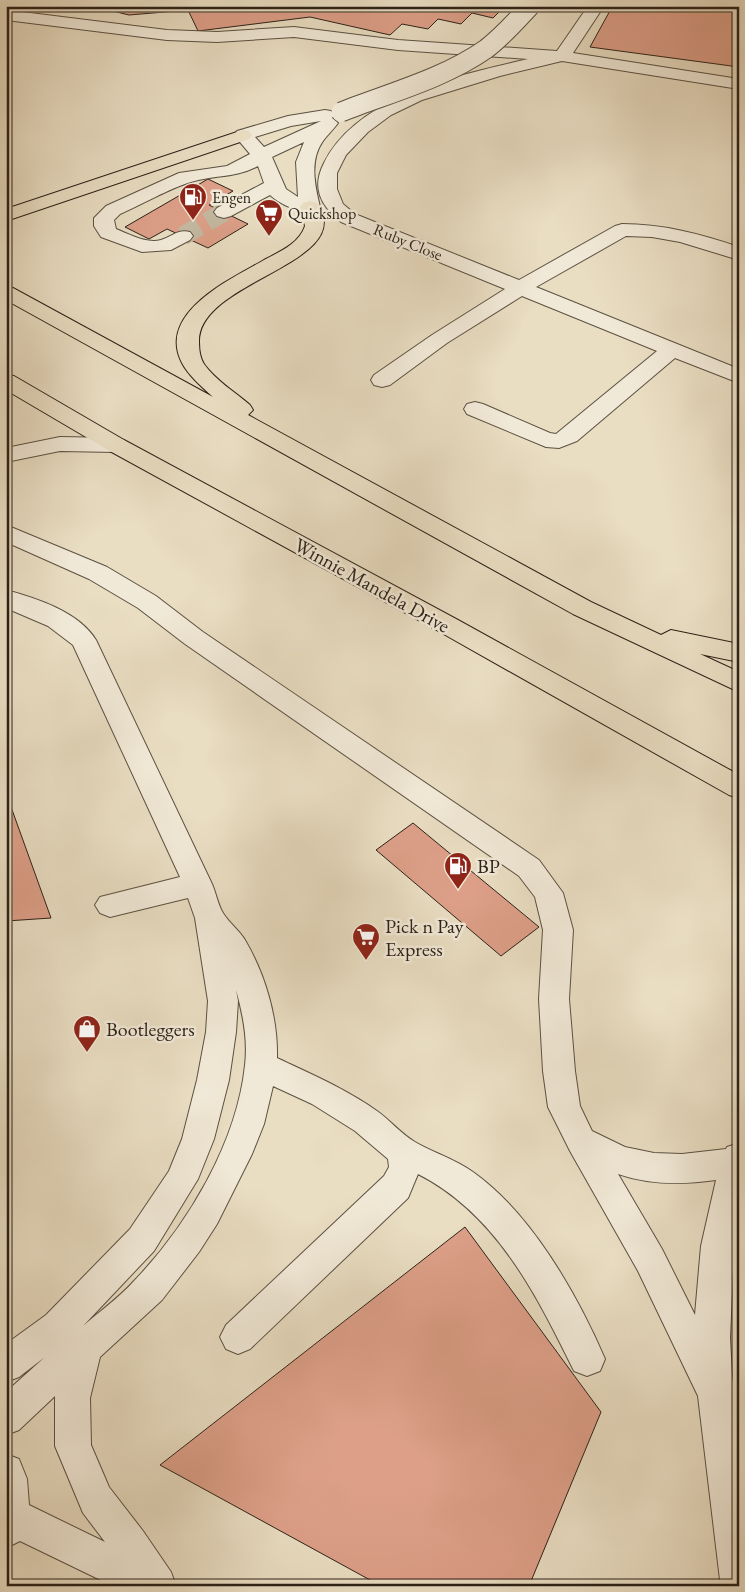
<svg xmlns="http://www.w3.org/2000/svg" width="745" height="1592" viewBox="0 0 745 1592" font-family="'EB Garamond',serif">
	<rect width="100%" height="100%" fill="#e9ddc2"/>
	<filter id="stains"><feTurbulence type="fractalNoise" baseFrequency=".004" numOctaves="4"/><feColorMatrix values="0 0 0 0 .2 0 0 0 0 .09 0 0 0 0 .02 0 0 0 .5 -.17"/></filter>
	<radialGradient id="worn" r=".72"><stop offset=".6" stop-color="#630" stop-opacity="0"/><stop offset="1" stop-color="#630" stop-opacity=".3"/></radialGradient>
	<g fill="#dd9f88" stroke="#2c2218">
		<path d="M92 6H505L493 18 472 13 461 24 438 19 428 29 402 24 390 35 310 17 198 31 188 10 129 15Z"/>
		<path d="M611 6H739V67L590 47 612 7Z"/>
		<path d="M208 179 233 191 209 205 248 224 208 248 167 229 149 239 125 227Z"/>
		<path d="M6 793 51 918 6 921Z"/>
		<path d="M413 823 539 927 501 956 376 850Z"/>
		<path d="M465 1227 601 1412 529 1586H381L160 1465Z"/>
	</g>
	<g fill="none" stroke-linecap="round" stroke-linejoin="round">
		<path stroke="#c3b8a0" stroke-width="19" stroke-dasharray="19 9" stroke-linecap="butt" d="M183 236 224 212"/>
		<defs>
			<g id="minor">
				<path d="M588 6H604L573 53 739 79V89L562 61 500 76 422 100 391 115 368 132 346 155 337 173V189L343 204 355 214 519 280 615 226 622 224C663 224 701 234 739 247V260L680 242 652 237 626 236 536 287 739 369V383L675 358 577 441 559 448 546 447 467 414 464 409 467 404 475 402 483 404 550 433 556 434 657 351 522 296 447 343 390 385 382 387 374 385 371 380 374 375 432 335 505 289 341 222C321 206 311 188 324 163 358 95 460 75 528 59L398 50 294 37 217 42 167 40 6 20V10L167 30 217 32 294 27 398 40 557 51Z"/>
				<path d="M325 110 331 111 334 115 332 118 338 123C333 130 327 135 323 141 309 161 315 185 320 207L317 211C302 215 281 205 270 195L231 216 224 218 217 216 214 212 217 208 264 183 258 166C236 178 214 175 191 182 170 188 141 205 120 214L114 220 116 229C129 234 146 244 161 240 172 237 177 229 190 232L193 236 190 240 171 250 142 252 101 237 94 226V218L106 206 179 173 227 166 250 154 234 135 237 131 288 116ZM321 121 264 147 255 137 291 126ZM304 142 296 162 298 197 286 189 272 157Z"/>
				<path d="M60 437 116 438 124 440 127 445 124 450 116 452 60 451 6 462V448Z"/>
				<path d="M6 525 107 567 156 596 203 632 539 860 563 893 573 930 569 999 575 1071 580 1106 592 1131 625 1147 654 1153 682 1154 726 1149 727 1147 739 1143V1224L733 1269 730 1338 732 1375 739 1432V1586H722L720 1580 698 1396 638 1271 570 1151 548 1107 543 1071 539 999 543 930 535 897 519 876 185 644 138 608 89 579 6 542ZM618 1174C650 1185 682 1185 716 1180L701 1246 695 1315 662 1249Z"/>
				<path d="M6 590C36 598 79 612 96 640L212 884C216 893 218 905 223 913 229 923 239 930 245 940 265 974 278 1017 277 1058 311 1074 346 1089 377 1111 390 1120 401 1134 415 1142 434 1153 455 1159 473 1172 531 1213 577 1294 605 1359L600 1371 587 1376 574 1371C537 1296 497 1214 418 1174L408 1198 250 1349 238 1354 226 1349 220 1337 226 1325 384 1176 389 1167 388 1159 355 1131 312 1104 273 1086 264 1124 252 1154 217 1224 199 1252 162 1300 100 1357 90 1398 91 1445 109 1487 143 1531 171 1572 176 1586H113L20 1541 6 1548V1454L19 1459 27 1479 29 1505 105 1542 83 1513 55 1446V1396L19 1430 6 1435V1392L45 1357 19 1377 6 1382V1344L46 1315 130 1229 169 1171 182 1139 197 1080 206 1032 208 1001 195 918 188 898 110 917 100 913 95 905 100 897 180 877 73 645 48 626 6 608ZM236 990C243 1014 248 1040 245 1065 237 1143 187 1226 134 1281 119 1298 100 1311 83 1326L154 1251 198 1179 214 1139 229 1080 236 1032 238 1001Z"/>
			</g>
			<g id="major">
				<path d="M243 130 249 131 252 135 249 139 6 221V209Z"/>
				<path d="M310 201 317 203C359 264 197 280 199 342 199 349 200 358 204 364 215 380 235 392 250 405L253 410 248 415 591 602 661 635 671 630 739 644V662L700 654 739 672V692L573 614 6 300V286L13 288 213 397C202 387 189 376 182 363 156 313 231 279 264 260 279 252 299 244 305 226L300 207 303 203Z"/>
				<path d="M6 375 14 376 124 440 458 620 739 775V798L729 795 440 632 108 450 6 390Z"/>
			</g>
		</defs>
		<use href="#minor" stroke="#5b5142" stroke-width="2"/>
		<use href="#major" stroke="#2c2218" stroke-width="2"/>
		<use href="#minor" fill="#f1e9d7" fill-rule="evenodd"/>
		<use href="#major" fill="#e9ddc2" fill-rule="evenodd"/>
		<defs>
			<path id="minor-bridge" d="M341 112C389 93 443 79 486 49 502 37 516 21 530 6"/>
		</defs>
		<use href="#minor-bridge" stroke="#5b5142" stroke-width="21" stroke-linecap="butt"/>
		<use href="#minor-bridge" stroke="#f1e9d7" stroke-width="19"/>
	</g>
	<defs>
		<symbol id="fuel-pin" viewBox="-11 -11 22 30"><path d="M0 17L-7.5 6A9.5 9.5 0 1 1 7.5 6Z" fill="#8f2418" stroke="#f1e9d7"/><path d="M-5.5-6h7V0h2V4h1.3V-2.5L3-4.5l.8-.8L6-3V5H2.5V1h-1V6h-7ZM-4.2-4.7v3.2H.2V-4.7Z" fill="#fff"/></symbol>
		<symbol id="supermarket-pin" viewBox="-11 -11 22 30"><path d="M0 17L-7.5 6A9.5 9.5 0 1 1 7.5 6Z" fill="#8f2418" stroke="#f1e9d7"/><path d="M-6-5.5h2.5l.6 2H6L4.5 2H-2.5L-4.4-4H-6ZM-1.5 3.2a1.3 1.3 0 1 0 .1 0ZM3 3.2a1.3 1.3 0 1 0 .1 0Z" fill="#fff"/></symbol>
		<symbol id="shop-pin" viewBox="-11 -11 22 30"><path d="M0 17L-7.5 6A9.5 9.5 0 1 1 7.5 6Z" fill="#8f2418" stroke="#f1e9d7"/><path d="M-5-2.5h2.3a2.7 3.5 0 0 1 5.4 0H5L5.5 6h-11ZM-1.5-2.5h3a1.5 2.3 0 0 0-3 0Z" fill="#fff"/></symbol>
	</defs>
	<g fill-rule="evenodd">
		<use href="#fuel-pin" x="177" y="181" width="32" height="43"/>
		<use href="#supermarket-pin" x="253" y="197" width="32" height="43"/>
		<use href="#fuel-pin" x="442" y="850" width="32" height="43"/>
		<use href="#supermarket-pin" x="350" y="921" width="32" height="43"/>
		<use href="#shop-pin" x="71" y="1013" width="32" height="43"/>
	</g>
	<g text-anchor="middle" dominant-baseline="central" stroke-width="5" stroke-linejoin="round" paint-order="stroke">
		<g font-size="16" fill="#2c2218" stroke="#f1e9d7" text-anchor="start">
			<text x="212" y="197">Engen</text>
			<text x="288" y="213">Quickshop</text>
		</g>
		<g font-size="16" fill="#2c2218" stroke="#f1e9d7">
			<text transform="translate(408 242) rotate(22)">Ruby Close</text>
		</g>
		<g font-size="20" fill="#2c2218" stroke="#f1e9d7">
			<text transform="translate(372 585) rotate(29)">Winnie Mandela Drive</text>
		</g>
		<g font-size="20" fill="#2c2218" stroke="#f1e9d7" text-anchor="start">
			<text x="477" y="866">BP</text>
			<text x="385" y="926">Pick n Pay<tspan x="385" dy="23">Express</tspan></text>
			<text x="106" y="1029">Bootleggers</text>
		</g>
	</g>
	<rect width="745" height="1592" fill="none" stroke="#e9ddc2" stroke-width="25"/>
	<rect x="8" y="8" width="730" height="1577" fill="none" stroke="#2c2218" stroke-width="2.5"/>
	<rect x="12" y="12" width="720" height="1567" fill="none" stroke="#2c2218"/>
	<rect width="100%" height="100%" filter="url(#stains)"/>
	<rect width="100%" height="100%" fill="url(#worn)"/>
</svg>
